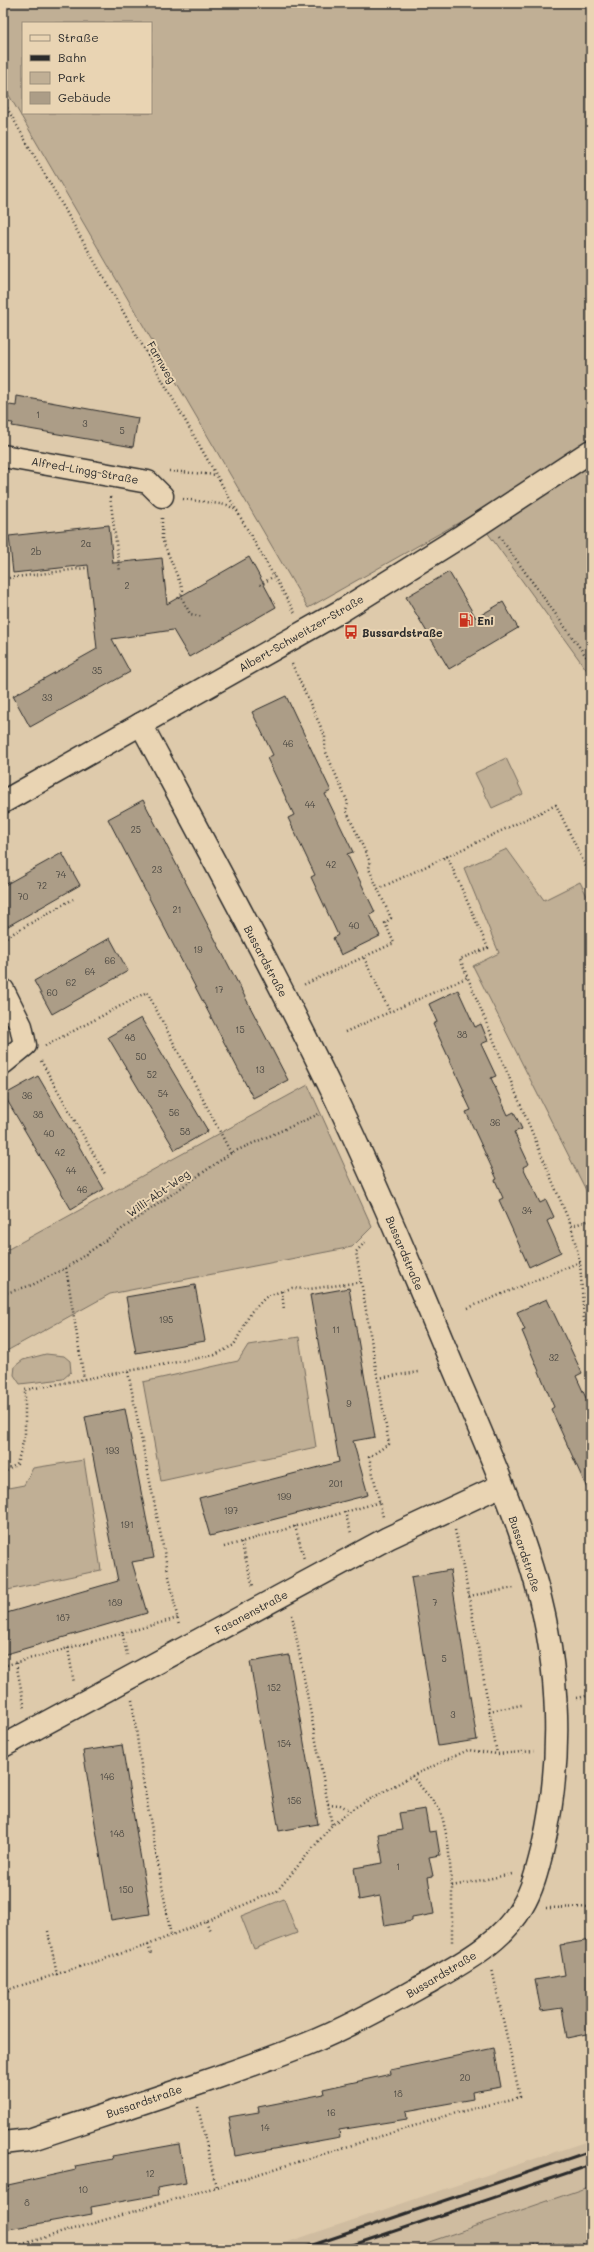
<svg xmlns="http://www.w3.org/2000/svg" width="594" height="2252" viewBox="0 0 594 2252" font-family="Mali,sans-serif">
	<rect width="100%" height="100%" fill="#decaab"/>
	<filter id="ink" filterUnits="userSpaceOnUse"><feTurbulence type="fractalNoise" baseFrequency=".025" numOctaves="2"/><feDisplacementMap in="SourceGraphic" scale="8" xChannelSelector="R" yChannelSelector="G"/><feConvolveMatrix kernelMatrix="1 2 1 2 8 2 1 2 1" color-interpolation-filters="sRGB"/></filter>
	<g filter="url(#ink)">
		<path fill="#cfbca0" d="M591 2140V2186L409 2249H267Z"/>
		<g fill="#c0af95" stroke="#766d60" fill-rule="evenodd">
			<path d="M3 3H591V676L474 514 308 608 3 85ZM23 23H151V113H23Z"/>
			<path d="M506 758 523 794 492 808 475 773Z"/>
			<path d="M507 849 544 900 580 882 591 904V1200L473 966 499 953 464 868Z"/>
			<path d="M308 1085 372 1227 352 1247 110 1294 3 1353V1252Z"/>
			<path d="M299 1337 316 1447 161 1481 143 1382 238 1361 248 1345Z"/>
			<path d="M46 1354 64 1356 70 1361 71 1372 63 1379 20 1384 14 1375 15 1366 23 1360Z"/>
			<path d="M84 1460 101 1570 3 1591V1489L24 1485 33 1468Z"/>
			<path d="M284 1899 297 1933 254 1949 241 1916Z"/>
			<path d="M591 2186V2249H409Z"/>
		</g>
		<g fill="#ac9d87" stroke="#2b2b2b">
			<path d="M17 396 138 418 133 447 12 426 13 423 3 422V404L16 406Z"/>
			<path d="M109 525 113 563 162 558 167 604 249 557 276 607 189 657 173 630 112 639 130 672 30 727 13 696 97 649 88 565 13 573 9 536Z"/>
			<path d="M449 572 476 618 503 602 518 628 449 669 406 597Z"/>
			<path d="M286 696 331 791 325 794 353 852 347 854 375 912 370 915 380 936 341 955 333 938 338 935 311 877 315 875 288 818 294 815 267 758 273 755 252 712Z"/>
			<path d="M143 800 288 1080 253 1098 108 819Z"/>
			<path d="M62 853 80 885 3 929V886Z"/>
			<path d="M110 938 128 971 52 1014 34 981Z"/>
			<path d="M458 990 475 1027 481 1024 488 1041 481 1044 496 1076 491 1078 508 1115 514 1112 522 1129 514 1132 529 1164 523 1167 540 1203 546 1200 554 1217 547 1221 561 1252 529 1267 499 1200 503 1198 495 1180 497 1179 466 1112 471 1110 462 1091H464L433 1024 437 1022 429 1004Z"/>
			<path d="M141 1018 208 1131 175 1150 108 1037Z"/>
			<path d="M38 1076 104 1189 71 1209 4 1095Z"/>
			<path d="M195 1285 205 1341 136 1353 126 1297Z"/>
			<path d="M349 1288 375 1437 353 1441 368 1495 210 1536 199 1498 339 1462 310 1295Z"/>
			<path d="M547 1299 582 1373 576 1376 591 1409V1497L551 1409 554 1407 522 1331 525 1330 517 1312Z"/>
			<path d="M125 1409 154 1558 132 1562 147 1613 3 1655V1614L118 1581 85 1417Z"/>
			<path d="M450 1570 477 1740 438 1746 411 1577Z"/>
			<path d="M289 1655 318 1824 279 1831 250 1662Z"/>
			<path d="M122 1745 150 1914 111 1920 83 1751Z"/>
			<path d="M425 1809 429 1832 436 1831 440 1855 429 1857 433 1876 428 1877 434 1914 412 1918V1921L385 1926 380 1896 359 1900 354 1868 383 1863 378 1834 402 1830 399 1813Z"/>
			<path d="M591 1940V2033L567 2038 562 2008 541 2011 535 1980 565 1975 560 1945Z"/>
			<path d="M494 2048 501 2087 472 2092 473 2099 406 2111 407 2119 339 2130 340 2137 235 2156 228 2117 259 2112 258 2107 324 2094 323 2089 391 2074 390 2070Z"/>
			<path d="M179 2144 186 2183 157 2188 158 2195 91 2207 92 2214 3 2230V2190L9 2189 8 2185 76 2170 75 2166 113 2159 112 2156Z"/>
		</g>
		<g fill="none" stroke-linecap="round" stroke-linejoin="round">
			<defs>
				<g id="minor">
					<path d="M3 456 148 482 162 496"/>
					<path d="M3 802 341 611 463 535 591 451"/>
					<path d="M3 990 21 1026 25 1045 3 1063"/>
					<path d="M3 1746 388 1538 502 1485"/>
					<path d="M3 2143 29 2140C122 2109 216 2080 307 2044 347 2028 385 2007 422 1986 457 1966 501 1944 522 1907 533 1889 538 1867 543 1847 563 1761 560 1668 536 1583 513 1501 476 1422 443 1343 409 1261 374 1179 336 1099 275 972 207 848 141 724"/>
				</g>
			</defs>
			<use href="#minor" stroke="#2b2b2b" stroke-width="25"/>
			<g stroke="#2b2b2b" stroke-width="2.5" stroke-dasharray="1 3" stroke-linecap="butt">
				<path d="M3 101 295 613"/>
				<path d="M169 471 217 475"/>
				<path d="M110 497 120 572"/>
				<path d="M183 499 227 505 238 511"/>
				<path d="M162 518V539L183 590 181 596 190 614 203 617"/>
				<path d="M499 536 591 663"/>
				<path d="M9 578 86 568"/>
				<path d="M260 585 274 576"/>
				<path d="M292 664 325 736V750L348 803 346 810 370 862 369 869 391 918 385 923 394 943 303 985"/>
				<path d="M447 856 488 948 460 959 571 1226 580 1262 584 1320 591 1334"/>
				<path d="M378 889 556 805 591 877"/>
				<path d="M3 939 73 899"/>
				<path d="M364 958 390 1012"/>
				<path d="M345 1032 468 977"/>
				<path d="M45 1046 147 992 231 1153"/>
				<path d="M41 1061 105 1174"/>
				<path d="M571 1226 591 1220"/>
				<path d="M3 1230 4 1232"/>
				<path d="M365 1242 356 1252 389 1444 369 1457 383 1517"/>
				<path d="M66 1268 84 1379"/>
				<path d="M282 1291 284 1310"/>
				<path d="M3 1294 32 1285 66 1268 231 1153 319 1114"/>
				<path d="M468 1308 580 1262"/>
				<path d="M128 1372 179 1626"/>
				<path d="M378 1378 419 1372"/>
				<path d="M3 1473 17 1464 25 1435V1390L215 1355 234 1345 251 1312 267 1296 292 1288 309 1289 362 1282"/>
				<path d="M345 1512 351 1533"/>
				<path d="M295 1526 304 1559"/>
				<path d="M455 1530 469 1596 497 1754"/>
				<path d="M241 1542 253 1586"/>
				<path d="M224 1547 380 1502"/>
				<path d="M469 1596 514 1588"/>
				<path d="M292 1615 332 1825"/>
				<path d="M122 1631 127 1655"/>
				<path d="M68 1648 74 1683"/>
				<path d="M16 1663 25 1709"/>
				<path d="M3 1666 178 1618"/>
				<path d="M577 1698 591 1695"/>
				<path d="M132 1700 143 1780 171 1936"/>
				<path d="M489 1711 522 1705"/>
				<path d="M412 1776 441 1811 448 1843 452 1886V1944"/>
				<path d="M328 1804 340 1805 350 1810"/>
				<path d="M452 1886 512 1874"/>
				<path d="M546 1908 591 1907"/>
				<path d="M206 1921 210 1931"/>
				<path d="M48 1931 57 1975"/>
				<path d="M148 1945 151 1954"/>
				<path d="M3 1998 10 1989 148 1945 277 1891 332 1825 354 1808 412 1776 468 1750 497 1754 534 1751"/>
				<path d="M198 2107 216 2187"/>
				<path d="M6 2249 216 2187 456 2113 520 2097 492 1969"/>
				<path d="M515 2249 534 2245 591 2244"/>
			</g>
			<use href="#minor" stroke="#e9d4b3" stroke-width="22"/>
			<g stroke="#2b2b2b" stroke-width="3">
				<path d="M301 2249 591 2151"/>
				<path d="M341 2249 591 2165"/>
			</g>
		</g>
	</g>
	<defs>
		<symbol id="fuel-bare" viewBox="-9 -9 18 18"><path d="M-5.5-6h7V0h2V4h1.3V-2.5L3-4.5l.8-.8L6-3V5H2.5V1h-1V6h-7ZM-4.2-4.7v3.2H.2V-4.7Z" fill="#c8321e" stroke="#e9d4b3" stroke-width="2.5" paint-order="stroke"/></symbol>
		<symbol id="bus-bare" viewBox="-9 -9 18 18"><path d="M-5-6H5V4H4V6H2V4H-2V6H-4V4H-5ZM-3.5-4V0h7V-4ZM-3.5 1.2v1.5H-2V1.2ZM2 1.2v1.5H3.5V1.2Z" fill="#c8321e" stroke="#e9d4b3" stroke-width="2.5" paint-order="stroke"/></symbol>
	</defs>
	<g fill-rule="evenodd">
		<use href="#fuel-bare" x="456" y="610" width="20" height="20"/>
		<use href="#bus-bare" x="341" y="622" width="20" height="20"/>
	</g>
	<g text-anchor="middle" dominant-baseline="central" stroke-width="4" stroke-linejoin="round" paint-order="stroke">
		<g font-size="9" fill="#4b4842">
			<text x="38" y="414">1</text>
			<text x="85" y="423">3</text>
			<text x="122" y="430">5</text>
			<text x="86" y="543">2a</text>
			<text x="36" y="551">2b</text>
			<text x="127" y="585">2</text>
			<text x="97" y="670">35</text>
			<text x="47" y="697">33</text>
			<text x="288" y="743">46</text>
			<text x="310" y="804">44</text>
			<text x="136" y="829">25</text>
			<text x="331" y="864">42</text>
			<text x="157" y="869">23</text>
			<text x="61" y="874">74</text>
			<text x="42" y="885">72</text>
			<text x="23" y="896">70</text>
			<text x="177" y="909">21</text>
			<text x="354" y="925">40</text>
			<text x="198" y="949">19</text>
			<text x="110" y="960">66</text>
			<text x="90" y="971">64</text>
			<text x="71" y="982">62</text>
			<text x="219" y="989">17</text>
			<text x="52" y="992">60</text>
			<text x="240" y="1029">15</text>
			<text x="462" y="1034">38</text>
			<text x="130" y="1037">48</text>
			<text x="141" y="1056">50</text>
			<text x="260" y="1069">13</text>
			<text x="152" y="1074">52</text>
			<text x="163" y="1093">54</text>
			<text x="27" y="1095">36</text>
			<text x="174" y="1112">56</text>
			<text x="38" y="1114">38</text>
			<text x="495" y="1122">36</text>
			<text x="185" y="1131">58</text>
			<text x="49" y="1133">40</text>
			<text x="60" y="1152">42</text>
			<text x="71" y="1170">44</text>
			<text x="82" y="1189">46</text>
			<text x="527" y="1210">34</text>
			<text x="166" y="1319">195</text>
			<text x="336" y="1329">11</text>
			<text x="554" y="1357">32</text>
			<text x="349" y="1403">9</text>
			<text x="112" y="1450">193</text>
			<text x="336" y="1483">201</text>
			<text x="284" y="1496">199</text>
			<text x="231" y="1510">197</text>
			<text x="127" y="1524">191</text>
			<text x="115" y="1602">189</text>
			<text x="435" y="1602">7</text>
			<text x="63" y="1617">187</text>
			<text x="444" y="1658">5</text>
			<text x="274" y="1687">152</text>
			<text x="453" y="1714">3</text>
			<text x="284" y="1743">154</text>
			<text x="107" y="1776">146</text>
			<text x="294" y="1800">156</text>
			<text x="117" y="1833">148</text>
			<text x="398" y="1866">1</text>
			<text x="126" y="1889">150</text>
			<text x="465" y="2077">20</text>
			<text x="398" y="2093">18</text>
			<text x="331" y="2112">16</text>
			<text x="265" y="2127">14</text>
			<text x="150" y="2173">12</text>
			<text x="83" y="2189">10</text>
			<text x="27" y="2202">8</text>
		</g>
		<g font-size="11" fill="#2b2b2b" stroke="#e9d4b3">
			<text transform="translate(162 362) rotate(60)">Farnweg</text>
			<text transform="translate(85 470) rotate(10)">Alfred-Lingg-Straße</text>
			<text transform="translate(301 633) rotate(-30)">Albert-Schweitzer-Straße</text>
			<text transform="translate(266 961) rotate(62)">Bussardstraße</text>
			<text transform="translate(158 1193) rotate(-35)">Willi-Abt-Weg</text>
			<text transform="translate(405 1253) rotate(67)">Bussardstraße</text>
			<text transform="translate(525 1554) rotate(72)">Bussardstraße</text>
			<text transform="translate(251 1612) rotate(-28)">Fasanenstraße</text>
			<text transform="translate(441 1974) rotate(-31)">Bussardstraße</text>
			<text transform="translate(144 2101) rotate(-19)">Bussardstraße</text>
		</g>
		<g font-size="11" font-weight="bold" fill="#2b2b2b" stroke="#e9d4b3" text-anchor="start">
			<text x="477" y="620">Eni</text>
			<text x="362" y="632">Bussardstraße</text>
		</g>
	</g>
	<rect width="594" height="2252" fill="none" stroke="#e9d4b3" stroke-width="16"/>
	<rect x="8" y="8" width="578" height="2236" fill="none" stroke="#2b2b2b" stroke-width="1.5" filter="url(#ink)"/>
	<rect x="22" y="22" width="130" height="92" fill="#e9d4b3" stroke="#9d907d"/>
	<rect x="30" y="35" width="20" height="6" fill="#e9d4b3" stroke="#9d907d"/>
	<text x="58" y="42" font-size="12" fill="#2b2b2b">Straße</text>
	<rect x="30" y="55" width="20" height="6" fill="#2b2b2b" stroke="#9d907d"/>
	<text x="58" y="62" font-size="12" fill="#2b2b2b">Bahn</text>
	<rect x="30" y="72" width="20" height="12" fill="#c0af95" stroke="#9d907d"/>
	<text x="58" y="82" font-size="12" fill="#2b2b2b">Park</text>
	<rect x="30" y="92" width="20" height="12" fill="#ac9d87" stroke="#9d907d"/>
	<text x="58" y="102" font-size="12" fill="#2b2b2b">Gebäude</text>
</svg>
